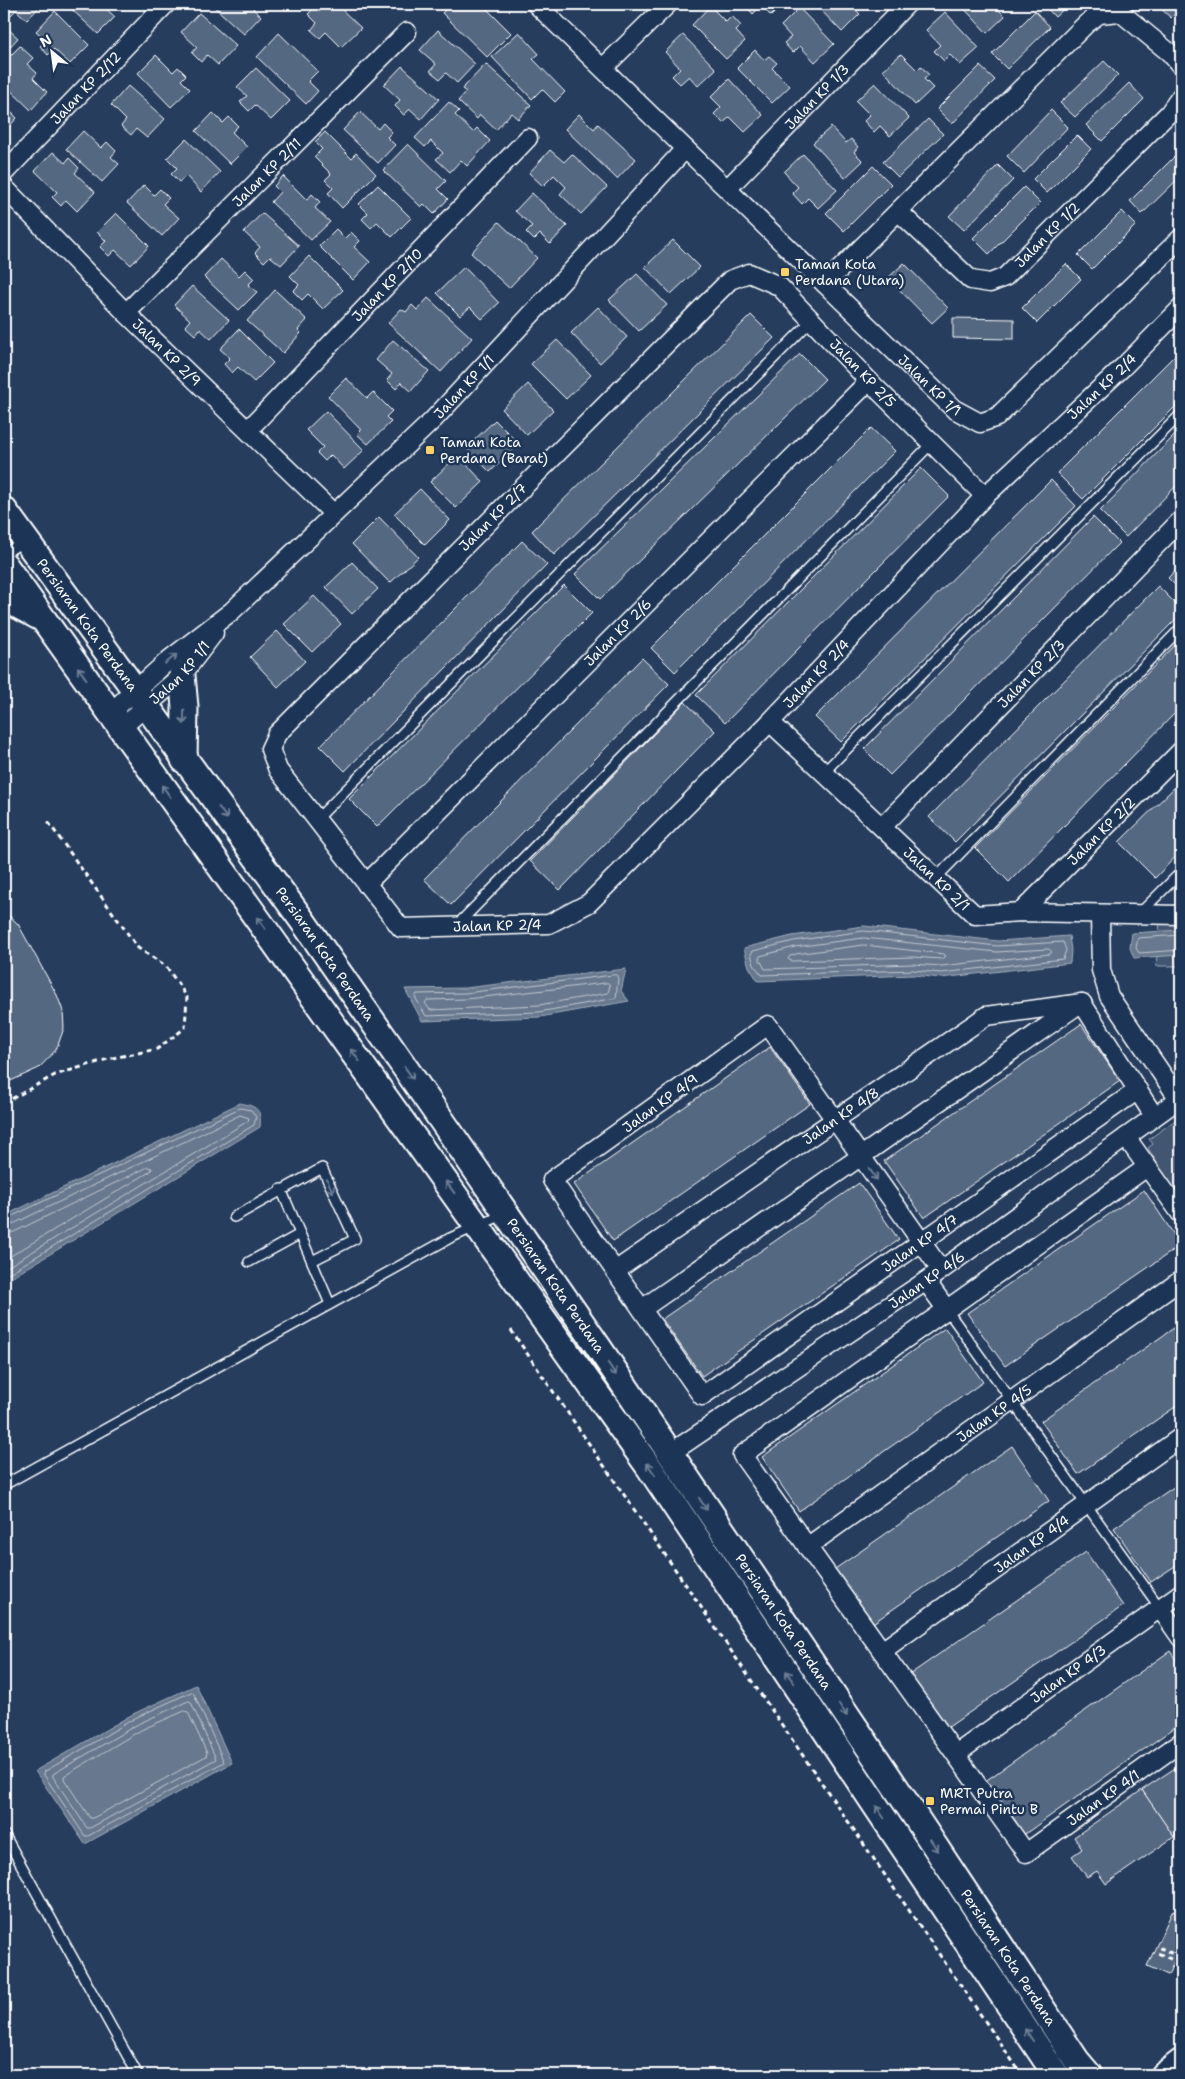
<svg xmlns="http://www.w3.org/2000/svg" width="1185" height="2079" viewBox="0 0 1185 2079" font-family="'Shantell Sans',sans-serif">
	<rect width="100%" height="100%" fill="#263d5e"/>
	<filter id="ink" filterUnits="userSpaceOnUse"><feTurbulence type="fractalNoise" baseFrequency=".02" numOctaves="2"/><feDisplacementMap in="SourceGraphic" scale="10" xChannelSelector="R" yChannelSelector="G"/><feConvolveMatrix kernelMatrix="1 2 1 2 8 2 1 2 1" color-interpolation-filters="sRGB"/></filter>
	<g filter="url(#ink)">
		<g fill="#425672" stroke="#a0aab8">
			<path d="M1181 920V966H1156L1160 921Z"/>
			<path d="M1181 1116V1203L1148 1148 1153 1144 1149 1139Z"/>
		</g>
		<g fill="#67788e" stroke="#a4aebb">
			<path d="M864 926 998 941 1069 936 1071 950 1070 963 941 978 913 975 758 981 749 967 744 948 792 936Z"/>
			<path d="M1181 930V955L1134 958 1130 948 1132 933Z"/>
			<path d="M626 969 621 991 629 1001 540 1017 422 1021 405 989 465 988Z"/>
			<path d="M240 1103C256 1106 262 1109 260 1127L4 1282V1216Z"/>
			<path d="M196 1685 232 1763 85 1844 35 1771 133 1714Z"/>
		</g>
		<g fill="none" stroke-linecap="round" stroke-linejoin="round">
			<g stroke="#c2c9d2" stroke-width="1">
				<path d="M864 931 997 946 1063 942 1066 950 1063 959 941 973 913 970 762 975 754 965 751 954 753 951 794 941Z"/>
				<path d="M1181 935 1138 938 1136 948 1139 953 1181 950"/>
				<path d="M864 938 997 952 1049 949 1052 952 1050 954 941 966 913 964 765 969 759 958 760 956 795 947Z"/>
				<path d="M864 945 944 954 946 956 941 959 913 957 791 961 788 959 790 956 796 954Z"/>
				<path d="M616 975 618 978 616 998 539 1012 426 1016 415 997 417 994 465 993Z"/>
				<path d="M608 983 610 985 608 993 539 1005 430 1010 425 1003 427 1000 466 999Z"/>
				<path d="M4 1220 240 1108 251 1110 256 1117 254 1125 4 1276"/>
				<path d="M4 1227 11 1225 240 1115 249 1118 248 1121 4 1269"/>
				<path d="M4 1234 14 1232 148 1167 152 1168 151 1171 4 1260"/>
				<path d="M192 1692 194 1694 224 1762 88 1836H85L44 1775V1772L135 1718Z"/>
				<path d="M189 1701 191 1702 216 1759 90 1828H87L53 1777V1774L138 1724Z"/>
				<path d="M185 1711 188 1712 207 1753 206 1756 93 1818H90L64 1779V1776L141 1730Z"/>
			</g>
		</g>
		<g fill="#556781" stroke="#fff">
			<path d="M4 4H42L27 20 16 10 10 16 4 11Z"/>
			<path d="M66 4H101L115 17 98 34Z"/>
			<path d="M211 4H258L253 9 261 16 244 34Z"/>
			<path d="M318 4H336L361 28 341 47 326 32 320 38 311 30 317 23 308 14Z"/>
			<path d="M451 4 455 6 456 4H482L511 33 487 57 442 13Z"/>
			<path d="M747 4H783L771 16 761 6 753 14 745 5Z"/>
			<path d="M815 4H850L860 14 842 32Z"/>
			<path d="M960 4H1000L996 7 1005 16 987 33Z"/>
			<path d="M1043 4H1069L1055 17Z"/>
			<path d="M1156 4H1181V8L1171 18Z"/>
			<path d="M710 6 726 22 732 16 741 26 736 31 745 41 726 59 692 25Z"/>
			<path d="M799 8 834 44 815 62 800 46 793 53 784 43 791 37 781 26Z"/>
			<path d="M55 11 89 45 70 64 54 49 48 55 40 46 46 40 36 31Z"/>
			<path d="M1035 11 1050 27 1007 69 992 54Z"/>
			<path d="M945 12 979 48 960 65 950 55 944 61 934 51 940 45 926 30Z"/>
			<path d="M199 13 236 46 218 65 207 55 201 62 192 53 197 47 181 32Z"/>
			<path d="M4 25 18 38 4 53Z"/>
			<path d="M438 30 475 64 457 83 446 73 440 79 430 71 436 64 420 50Z"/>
			<path d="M519 32 539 54 533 59 565 92 555 102 542 89 532 99 492 57Z"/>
			<path d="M279 33 318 71 308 81 318 91 306 104 257 57Z"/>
			<path d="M683 35 716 69 698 86 689 76 680 84 672 76 680 68 665 52Z"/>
			<path d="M20 46 33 58 27 64 37 73 33 78 47 92 31 110 4 84V62Z"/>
			<path d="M755 50 764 60 769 56 777 63 772 68 790 86 772 103 737 68Z"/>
			<path d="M901 54 917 70 921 66 929 75 924 79 933 88 915 105 883 70Z"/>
			<path d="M156 55 173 72 178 67 186 75 181 80 190 89 171 107 138 73Z"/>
			<path d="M1104 61 1118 75 1075 117 1060 103Z"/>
			<path d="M486 64 531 105 518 119 511 113 496 130 480 115 477 119 458 101 466 92 462 89Z"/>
			<path d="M402 66 439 99 421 119 410 109 404 115 395 106 400 100 384 85Z"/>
			<path d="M980 66 995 80 952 124 937 109Z"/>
			<path d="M256 68 290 101 271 120 255 105 249 111 240 102 247 96 237 87Z"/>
			<path d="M729 79 763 115 745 132 730 117 723 123 714 114 721 107 711 97Z"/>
			<path d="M875 83 909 118 890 136 880 126 874 132 864 121 870 115 856 101Z"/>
			<path d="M1129 83 1144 99 1102 141 1086 125Z"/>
			<path d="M128 86 165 119 147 138 136 129 131 135 121 126 126 120 111 105Z"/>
			<path d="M449 102 459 111 455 115 473 132 477 128 490 141 467 166 461 160 450 172 436 159 443 153 431 141 425 147 415 138Z"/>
			<path d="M4 105 17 118 4 132Z"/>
			<path d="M1051 110 1068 127 1024 173 1007 156Z"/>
			<path d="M360 112 378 129 383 123 392 132 387 137 395 145 378 163 343 130Z"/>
			<path d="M213 113 223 123 229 117 238 126 232 132 247 147 230 164 196 131Z"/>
			<path d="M579 114 594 129 598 124 636 159 617 179 565 129Z"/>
			<path d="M928 119 943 134 898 177 883 162Z"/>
			<path d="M831 127 846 143 851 139 858 147 854 152 863 161 845 178 813 143Z"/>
			<path d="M83 131 101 148 107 142 116 151 111 157 119 164 102 182 66 149Z"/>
			<path d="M325 132 351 158 356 153 376 174 342 208 328 193 333 188 325 180 331 174 314 157 322 149 315 142Z"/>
			<path d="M1077 135 1091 149 1047 193 1033 179Z"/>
			<path d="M186 139 220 172 201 192 186 176 179 182 171 174 177 168 167 158Z"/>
			<path d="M408 144 446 181 438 189 448 199 434 214 424 204 421 207 383 170Z"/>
			<path d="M550 150 564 162 572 154 607 187 581 214 560 194 566 187 554 175 543 186 529 173Z"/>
			<path d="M53 152 65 163 69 158 79 168 75 173 95 192 77 211 66 200 61 206 52 197 57 192 35 171Z"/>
			<path d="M803 154 837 190 818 208 808 198 802 204 792 193 798 187 784 172Z"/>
			<path d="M1174 157 1181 164V176L1142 214 1130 201Z"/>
			<path d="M998 165 1013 180 964 230 949 216Z"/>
			<path d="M873 166 891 184 844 231 826 213Z"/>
			<path d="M283 176 307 200 312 194 320 202 315 208 330 222 311 240 271 202 280 192 274 186Z"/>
			<path d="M144 185 154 195 160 189 169 198 163 204 179 218 162 236 127 203Z"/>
			<path d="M378 185 411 218 392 237 377 222 371 228 362 219 368 213 359 204Z"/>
			<path d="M1024 187 1040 203 989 254 973 238Z"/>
			<path d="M532 193 567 226 550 244 540 234 534 240 526 232 532 226 515 211Z"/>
			<path d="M1122 211 1136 225 1092 269 1078 255Z"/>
			<path d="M116 213 149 246 131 265 115 250 109 256 100 247 106 241 97 232Z"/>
			<path d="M262 213 299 246 281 265 270 256 264 262 255 253 260 247 244 232Z"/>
			<path d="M499 222 537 258 509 288 471 253Z"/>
			<path d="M336 229 345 238 351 232 360 241 354 247 370 262 353 280 319 246Z"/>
			<path d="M673 240 700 267 671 294 645 267Z"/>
			<path d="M309 256 343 290 323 309 308 294 302 300 293 291 299 285 290 276Z"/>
			<path d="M221 259 239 276 245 270 254 279 248 285 257 292 239 310 204 277Z"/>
			<path d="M904 263 948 308 932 323 888 278Z"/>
			<path d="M1066 264 1081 279 1037 323 1022 308Z"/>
			<path d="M464 267 499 303 482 319 470 307 460 316 437 293Z"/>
			<path d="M637 274 667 305 639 331 609 300Z"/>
			<path d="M192 286 229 320 211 339 200 329 195 335 185 326 190 320 174 305Z"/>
			<path d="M275 290 307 320 298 330 301 333 283 353 247 321Z"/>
			<path d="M428 298 472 338 441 372 388 323 401 309 406 312 412 305 417 310Z"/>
			<path d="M598 307 627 337 600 363 571 333Z"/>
			<path d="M751 315 774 338 554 555 532 531Z"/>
			<path d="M953 318 1014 319V339L953 338Z"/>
			<path d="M239 329 273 363 254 382 238 367 232 373 224 364 230 358 220 349Z"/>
			<path d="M393 340 429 371 411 391 401 382 396 389 387 380 392 374 376 360Z"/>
			<path d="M557 340 591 375 566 399 531 364Z"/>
			<path d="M1181 349V401L1083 499 1057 473Z"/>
			<path d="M800 354 825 379 600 599 575 574Z"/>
			<path d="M346 378 367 398 373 392 392 411 386 417 391 422 368 444 357 434 361 430 328 396Z"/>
			<path d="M528 384 553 410 527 435 502 409Z"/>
			<path d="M326 411 364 450 344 469 331 455 325 461 317 453 323 447 306 430Z"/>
			<path d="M495 420 519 444 490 472 466 448Z"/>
			<path d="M871 428 895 451 675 672 651 648Z"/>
			<path d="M1181 429V481L1126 537 1100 511Z"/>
			<path d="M458 455 483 482 456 508 430 482Z"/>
			<path d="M921 468 949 496 725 723 696 695Z"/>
			<path d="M1051 480 1076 506 841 742 815 717Z"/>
			<path d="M420 489 450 520 425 545 394 514Z"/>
			<path d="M379 517 418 557 390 583 352 544Z"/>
			<path d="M1093 517 1119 543 890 775 864 749Z"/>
			<path d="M522 541 547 565 345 771 320 746Z"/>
			<path d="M352 562 378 589 352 614 326 587Z"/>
			<path d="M1181 564V591L1168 578Z"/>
			<path d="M564 585 592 613 377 827 349 799Z"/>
			<path d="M1158 586 1181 609V614L955 842 929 817Z"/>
			<path d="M314 596 341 624 312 652 284 624Z"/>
			<path d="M277 631 305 661 278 687 250 657Z"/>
			<path d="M1181 639V707L1009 882 975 848Z"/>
			<path d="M642 658 669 684 451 905 424 879Z"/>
			<path d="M685 702 715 731 560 890 530 861Z"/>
			<path d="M1181 781V851L1155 878 1119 842Z"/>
			<path d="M4 911 18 924 57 995 63 1011 64 1028 58 1045 54 1052 39 1068 4 1084Z"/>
			<path d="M1081 1024 1120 1081 924 1218 884 1161Z"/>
			<path d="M770 1047 810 1104 613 1241 574 1184Z"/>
			<path d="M859 1183 899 1240 702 1376 662 1319Z"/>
			<path d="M1144 1190 1181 1245 1005 1366 967 1313Z"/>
			<path d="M1181 1323V1403L1078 1474 1041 1421Z"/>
			<path d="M945 1328 983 1382 799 1511 762 1457Z"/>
			<path d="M1012 1446 1049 1501 873 1623 835 1569Z"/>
			<path d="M1181 1482V1562L1151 1582 1114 1528Z"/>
			<path d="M1086 1552 1123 1606 947 1728 909 1675Z"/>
			<path d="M1170 1651 1181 1667V1723L1022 1836 984 1782Z"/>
			<path d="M1181 1764V1823L1174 1837 1142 1790Z"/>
			<path d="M1142 1790 1174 1837 1106 1884 1097 1871 1087 1877 1072 1856 1082 1849 1074 1837Z"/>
			<path d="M1173 1910 1181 1913V1947L1168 1975 1147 1966Z"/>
		</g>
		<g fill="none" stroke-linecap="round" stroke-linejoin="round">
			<defs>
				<g id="lane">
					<path d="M4 554 25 540"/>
					<path d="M824 772 1181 414"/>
					<path d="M317 819 812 320"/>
					<path d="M936 878 1181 628"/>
					<path d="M1139 914 1181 872"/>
					<path d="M457 925 932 443"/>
					<path d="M281 1189 330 1304"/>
					<path d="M234 1217 322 1168 355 1239 312 1261"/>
					<path d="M249 1262 300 1234"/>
					<path d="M947 1310 1160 1608"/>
					<path d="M4 1485 450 1238 505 1214"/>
					<path d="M4 1834 138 2075"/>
				</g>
				<g id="street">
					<path id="s1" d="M536 4 954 409 980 423 997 417 1181 238"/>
					<path d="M603 68 668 4"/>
					<path id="s2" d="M4 173 166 4"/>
					<path id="s3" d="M4 187 126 313 334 514"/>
					<path id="s4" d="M727 189 907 4"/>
					<path id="s5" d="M899 212 971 280 990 283 1005 277 1169 113 1181 96"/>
					<path d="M825 284 1086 24 1099 14 1120 12 1170 53 1181 66"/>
					<path id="s6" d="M126 313 407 32"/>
					<path id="s7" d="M248 430 528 138"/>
					<path id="s8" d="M985 496 869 381 779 286 749 273 730 280 277 734 270 749 278 770 401 928 549 924 589 903 770 722 985 496 1123 367 1181 308"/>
					<path id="s9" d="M110 713 170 659 232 611 433 420 685 149"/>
					<path id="s10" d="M770 722 975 915 1021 912 1181 915"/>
					<path id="s11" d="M121 728 182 675 214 633"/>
					<path id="s12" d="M882 827 1181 520"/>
					<path id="s13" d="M366 884 869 381"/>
					<path id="s14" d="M1021 912 1181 751"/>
					<path d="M1082 1003 1154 1116"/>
					<path d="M1126 1137 1181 1214"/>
					<path id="s15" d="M1147 1167 742 1455 1026 1853 1181 1742"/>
					<path id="s16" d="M941 1270C884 1188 826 1107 768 1025L552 1180 702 1396 1138 1090"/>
					<path id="s17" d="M615 1271 986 1016 1082 1003"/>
					<path d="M926 1281 947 1310"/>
					<path d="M642 1309 1079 1004"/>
					<path id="s18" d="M669 1454 926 1281 1179 1099 1109 996 1101 970 1100 915"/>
					<path id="s19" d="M807 1547 1181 1280"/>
					<path d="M1160 1608 1181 1638"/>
					<path id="s20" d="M882 1651 1181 1437"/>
					<path id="s21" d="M956 1754 1181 1593"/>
				</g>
				<g id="secondary">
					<path id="s22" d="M4 510 302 920 431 1105 595 1342 911 1810 1077 2061 1089 2075"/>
					<path d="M4 564 649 1467 1056 2075"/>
					<path d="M4 598 39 617"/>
					<path d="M182 675 185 707 184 760"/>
					<path d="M1164 2075 1181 2062"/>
				</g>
			</defs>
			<use href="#lane" stroke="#fff" stroke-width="12"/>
			<use href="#street" stroke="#fff" stroke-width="21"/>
			<use href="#secondary" stroke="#fff" stroke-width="29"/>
			<g stroke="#fff" stroke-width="3" stroke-dasharray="5 4" stroke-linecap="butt">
				<path d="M4 1103 55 1075 108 1059 157 1049 185 1028 187 997 166 966 138 948 46 819"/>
				<path d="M511 1330 1022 2075"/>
				<path d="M1179 1963 1158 1953 1161 1948 1181 1958"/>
			</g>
			<use href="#lane" stroke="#1d3557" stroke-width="9"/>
			<use href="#street" stroke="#1d3557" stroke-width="18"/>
			<use href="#secondary" stroke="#1d3557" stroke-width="25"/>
		</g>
		<defs><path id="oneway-shaft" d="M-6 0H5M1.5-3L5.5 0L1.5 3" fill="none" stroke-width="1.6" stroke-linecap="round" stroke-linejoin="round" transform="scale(1.25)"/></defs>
		<g stroke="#6c7c92">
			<use href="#oneway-shaft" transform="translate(171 659) rotate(-39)"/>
			<use href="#oneway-shaft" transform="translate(82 673) rotate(-126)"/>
			<use href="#oneway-shaft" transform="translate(184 717) rotate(91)"/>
			<use href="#oneway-shaft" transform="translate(166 791) rotate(-126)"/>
			<use href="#oneway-shaft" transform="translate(223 813) rotate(54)"/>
			<use href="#oneway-shaft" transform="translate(261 923) rotate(-126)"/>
			<use href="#oneway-shaft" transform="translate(355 1055) rotate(-126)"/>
			<use href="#oneway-shaft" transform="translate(409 1073) rotate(55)"/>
			<use href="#oneway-shaft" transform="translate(873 1174) rotate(55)"/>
			<use href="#oneway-shaft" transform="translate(330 1186) rotate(65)"/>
			<use href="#oneway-shaft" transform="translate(450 1187) rotate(-126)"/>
			<use href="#oneway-shaft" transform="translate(612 1369) rotate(56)"/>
			<use href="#oneway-shaft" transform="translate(651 1469) rotate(-124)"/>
			<use href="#oneway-shaft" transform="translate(703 1504) rotate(56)"/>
			<use href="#oneway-shaft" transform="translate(790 1677) rotate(-124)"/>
			<use href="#oneway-shaft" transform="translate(843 1710) rotate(56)"/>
			<use href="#oneway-shaft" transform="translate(880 1812) rotate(-124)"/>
			<use href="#oneway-shaft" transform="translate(934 1845) rotate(57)"/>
			<use href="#oneway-shaft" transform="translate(1029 2035) rotate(-124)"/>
		</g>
	</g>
	<g fill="#ffd166" stroke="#1d3557" stroke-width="2">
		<rect x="780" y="267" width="10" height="10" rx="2.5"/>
		<rect x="425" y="445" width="10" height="10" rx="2.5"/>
		<rect x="925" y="1796" width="10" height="10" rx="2.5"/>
	</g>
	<g text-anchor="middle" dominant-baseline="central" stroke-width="5" stroke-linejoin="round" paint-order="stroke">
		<g font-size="14" fill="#fff" stroke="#1d3557">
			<text stroke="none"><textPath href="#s2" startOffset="118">Jalan KP 2/12</textPath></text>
			<text stroke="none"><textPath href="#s4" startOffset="129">Jalan KP 1/3</textPath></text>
			<text stroke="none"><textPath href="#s6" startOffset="199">Jalan KP 2/11</textPath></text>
			<text stroke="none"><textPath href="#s5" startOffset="194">Jalan KP 1/2</textPath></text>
			<text stroke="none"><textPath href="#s7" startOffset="201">Jalan KP 2/10</textPath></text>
			<text stroke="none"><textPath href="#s3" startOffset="232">Jalan KP 2/9</textPath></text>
			<text transform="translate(863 373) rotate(46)">Jalan KP 2/5</text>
			<text stroke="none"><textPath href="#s1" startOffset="548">Jalan KP 1/1</textPath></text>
			<text stroke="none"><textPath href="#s9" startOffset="482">Jalan KP 1/1</textPath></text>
			<text stroke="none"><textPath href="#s8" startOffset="2149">Jalan KP 2/4</textPath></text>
			<text transform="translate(493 517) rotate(-45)">Jalan KP 2/7</text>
			<text stroke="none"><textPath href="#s22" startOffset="142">Persiaran Kota Perdana</textPath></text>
			<text stroke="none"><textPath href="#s13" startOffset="356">Jalan KP 2/6</textPath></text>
			<text stroke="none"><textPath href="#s11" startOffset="81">Jalan KP 1/1</textPath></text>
			<text stroke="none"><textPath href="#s8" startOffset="1744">Jalan KP 2/4</textPath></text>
			<text stroke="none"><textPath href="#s12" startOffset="214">Jalan KP 2/3</textPath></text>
			<text stroke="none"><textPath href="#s14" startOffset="114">Jalan KP 2/2</textPath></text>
			<text stroke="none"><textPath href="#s10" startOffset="229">Jalan KP 2/1</textPath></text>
			<text stroke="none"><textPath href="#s8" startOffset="1324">Jalan KP 2/4</textPath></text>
			<text stroke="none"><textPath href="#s22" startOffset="548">Persiaran Kota Perdana</textPath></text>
			<text transform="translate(660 1103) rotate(-36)">Jalan KP 4/9</text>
			<text stroke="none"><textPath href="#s17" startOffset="274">Jalan KP 4/8</textPath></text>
			<text stroke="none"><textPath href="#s16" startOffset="1095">Jalan KP 4/7</textPath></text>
			<text stroke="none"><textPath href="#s18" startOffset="311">Jalan KP 4/6</textPath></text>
			<text stroke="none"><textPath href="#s22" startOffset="952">Persiaran Kota Perdana</textPath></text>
			<text stroke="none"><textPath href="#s19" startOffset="230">Jalan KP 4/5</textPath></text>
			<text stroke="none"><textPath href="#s20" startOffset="184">Jalan KP 4/4</textPath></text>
			<text stroke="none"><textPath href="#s22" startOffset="1358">Persiaran Kota Perdana</textPath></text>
			<text stroke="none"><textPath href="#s21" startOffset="138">Jalan KP 4/3</textPath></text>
			<text stroke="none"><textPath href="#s15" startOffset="1081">Jalan KP 4/1</textPath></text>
			<text stroke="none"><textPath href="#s22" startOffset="1762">Persiaran Kota Perdana</textPath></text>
		</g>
		<g font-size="14" fill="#fff" stroke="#1d3557" text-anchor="start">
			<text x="795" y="264">Taman Kota<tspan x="795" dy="16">Perdana (Utara)</tspan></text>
			<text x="440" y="442">Taman Kota<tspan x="440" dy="16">Perdana (Barat)</tspan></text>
			<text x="940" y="1793">MRT Putra<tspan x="940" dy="16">Permai Pintu B</tspan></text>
		</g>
	</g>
	<rect width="1185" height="2079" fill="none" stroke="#1d3557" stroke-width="20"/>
	<rect x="10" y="10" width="1165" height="2059" fill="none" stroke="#fff" stroke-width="2" filter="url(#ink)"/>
	<g transform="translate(52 52) rotate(331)" stroke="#1d3557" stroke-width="4" paint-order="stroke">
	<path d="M0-4L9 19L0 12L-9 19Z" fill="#ffffff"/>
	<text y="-8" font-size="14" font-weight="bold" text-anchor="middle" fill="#ffffff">N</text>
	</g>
</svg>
